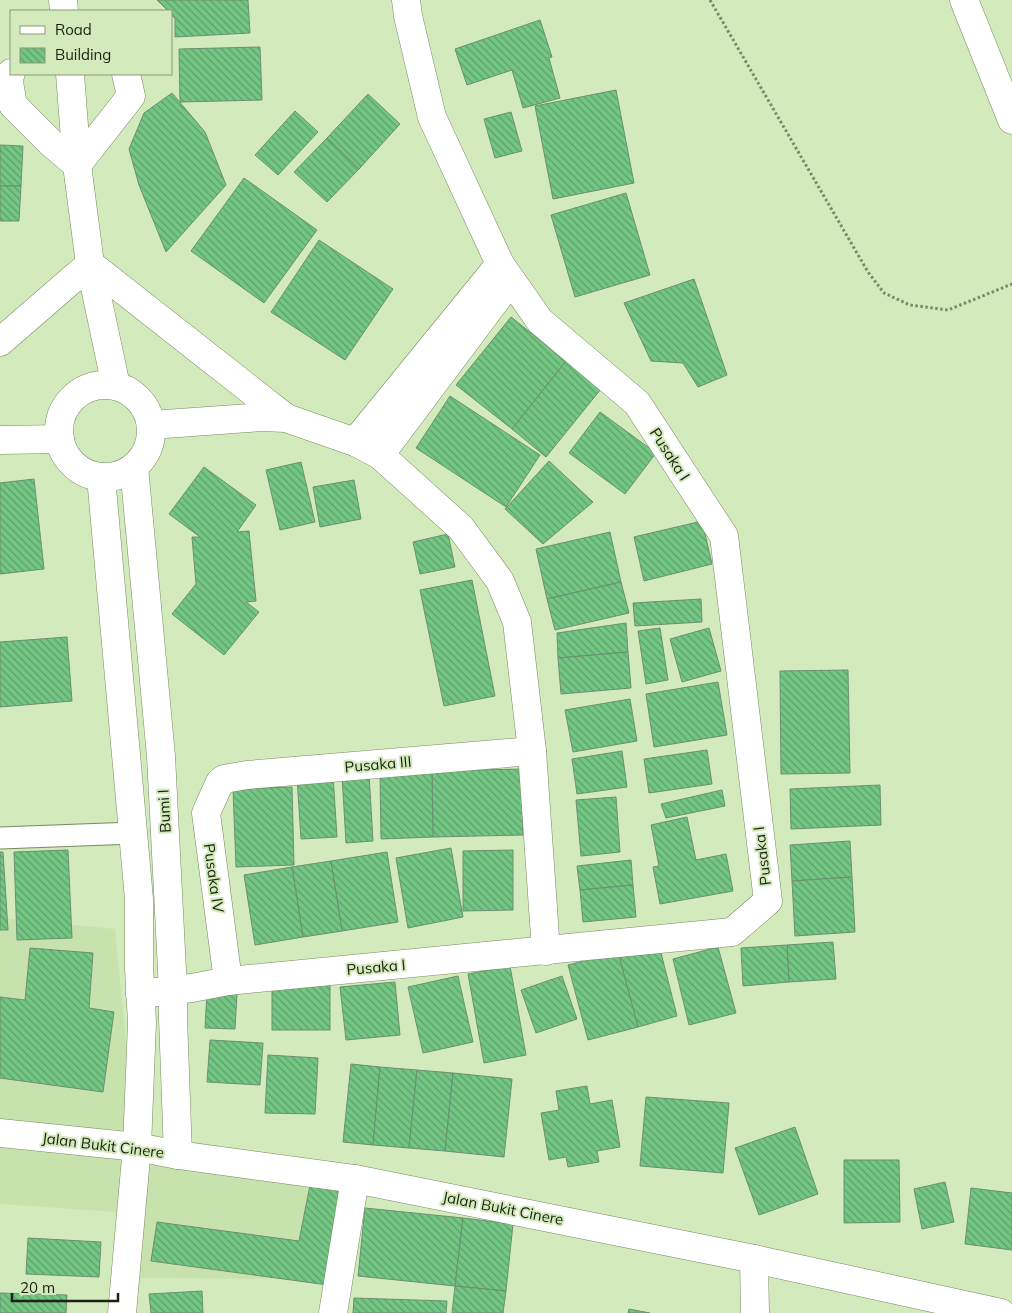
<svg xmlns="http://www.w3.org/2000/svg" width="1012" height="1313" viewBox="0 0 1012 1313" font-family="Mulish,sans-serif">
	<defs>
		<pattern id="building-back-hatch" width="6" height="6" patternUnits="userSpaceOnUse" patternTransform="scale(1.25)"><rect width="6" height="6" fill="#73c684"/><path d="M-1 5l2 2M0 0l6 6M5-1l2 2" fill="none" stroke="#5ea06b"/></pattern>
	</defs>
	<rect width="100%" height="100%" fill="#d3eabc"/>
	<path fill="#c8e2ad" d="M0 918 115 929 135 1132 360 1169 339 1279 114 1278 117 1212 0 1204Z"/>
	<g fill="url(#building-back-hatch)" stroke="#6a9171">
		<path d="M157 0H248L250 33 175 37V18L171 15V11H168Z"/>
		<path d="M540 20 552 57 549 58 560 98 523 108 512 70 467 85 455 49Z"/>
		<path d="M260 47 262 100 180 102 179 49Z"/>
		<path d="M616 90 634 183 553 199 535 106Z"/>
		<path d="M172 93 205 132 226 185 166 252 139 185 129 149 144 113Z"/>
		<path d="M368 94 400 124 359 169 327 138Z"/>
		<path d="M295 111 318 132 278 175 255 155Z"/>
		<path d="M511 112 522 151 495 158 484 119Z"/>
		<path d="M327 138 359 169 327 202 294 172Z"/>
		<path d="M0 145 23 146 21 186H0Z"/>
		<path d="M244 178 317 230 264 303 191 251Z"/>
		<path d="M0 186H21L19 221H0Z"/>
		<path d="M626 193 650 275 575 297 551 215Z"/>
		<path d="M319 240 393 289 345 360 271 312Z"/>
		<path d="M694 279 727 375 698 387 683 363 651 361 624 303Z"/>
		<path d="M511 317 566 361 512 429 456 385Z"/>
		<path d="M566 361 601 389 546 457 512 429Z"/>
		<path d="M450 396 540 455 506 507 416 448Z"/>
		<path d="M600 412 656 453 625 494 569 453Z"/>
		<path d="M549 461 593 502 543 544 505 509Z"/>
		<path d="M301 462 315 522 280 530 266 470Z"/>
		<path d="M204 467 256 505 237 532 249 531 256 601 246 602 259 612 224 655 172 614 196 584 192 537H200L169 514Z"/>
		<path d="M34 479 44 569 0 574V483Z"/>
		<path d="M354 480 361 519 320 527 313 487Z"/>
		<path d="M702 521 712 564 644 581 634 537Z"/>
		<path d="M610 532 621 582 547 599 536 549Z"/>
		<path d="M448 534 455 567 420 574 413 542Z"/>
		<path d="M472 580 495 696 444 706 420 590Z"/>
		<path d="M621 582 629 613 555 630 547 599Z"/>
		<path d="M701 599 702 622 635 626 633 603Z"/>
		<path d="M626 623 628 652 558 658 557 633Z"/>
		<path d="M660 628 668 680 646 684 638 631Z"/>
		<path d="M709 628 721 671 682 682 670 639Z"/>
		<path d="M67 637 72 701 0 707V642Z"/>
		<path d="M628 652 631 688 561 694 558 658Z"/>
		<path d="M848 670 850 773 781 774 780 671Z"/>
		<path d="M718 682 727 735 654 747 646 694Z"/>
		<path d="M630 699 637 741 573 752 565 710Z"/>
		<path d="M707 750 712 784 649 793 644 759Z"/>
		<path d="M622 751 627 787 577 794 572 759Z"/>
		<path d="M522 769 523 835 433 837 432 771Z"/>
		<path d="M432 771 433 837 381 839 380 772Z"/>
		<path d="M369 774 373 841 346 843 342 775Z"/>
		<path d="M333 775 337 837 301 839 297 777Z"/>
		<path d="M880 785 881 825 791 829 790 789Z"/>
		<path d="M292 787 294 865 236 867 233 789Z"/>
		<path d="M722 790 725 806 666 818 661 804Z"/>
		<path d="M616 797 620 852 581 856 576 800Z"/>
		<path d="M687 817 696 860 726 854 733 891 660 904 653 867 659 866 651 825Z"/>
		<path d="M850 841 852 877 792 881 790 845Z"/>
		<path d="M451 848 463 917 408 928 396 858Z"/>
		<path d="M68 850 72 938 17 940 14 852Z"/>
		<path d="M513 850V910L463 911V851Z"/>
		<path d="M0 852H3L8 930H0Z"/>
		<path d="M387 852 398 922 342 931 331 861Z"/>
		<path d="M631 860 633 885 580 890 577 866Z"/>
		<path d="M331 861 342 931 303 937 292 867Z"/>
		<path d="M292 867 303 937 255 945 244 875Z"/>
		<path d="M852 877 855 932 795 936 792 881Z"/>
		<path d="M633 885 636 917 583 922 580 890Z"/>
		<path d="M658 941 677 1016 638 1027 618 952Z"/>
		<path d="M833 942 836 979 789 982 787 945Z"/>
		<path d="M787 945 789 982 743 986 741 948Z"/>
		<path d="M718 947 736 1013 689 1025 673 959Z"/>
		<path d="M30 948 93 953 89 1008 114 1012 103 1092 0 1078V997L25 1000Z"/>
		<path d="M618 952 638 1027 588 1040 568 965Z"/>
		<path d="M510 966 526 1055 484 1063 468 974Z"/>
		<path d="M458 976 473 1042 423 1053 408 987Z"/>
		<path d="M562 976 577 1019 536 1033 521 990Z"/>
		<path d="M395 982 400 1035 346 1040 340 987Z"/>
		<rect x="272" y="985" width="58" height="45"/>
		<path d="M207 992 237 994 235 1029 205 1028Z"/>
		<path d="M210 1040 263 1043 260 1085 207 1082Z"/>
		<path d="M268 1055 318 1058 315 1114 265 1113Z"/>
		<path d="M351 1064 380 1067 373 1145 343 1142Z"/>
		<path d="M380 1067 417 1070 409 1148 373 1145Z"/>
		<path d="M417 1070 453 1073 445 1151 409 1148Z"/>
		<path d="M453 1073 512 1079 504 1157 445 1151Z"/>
		<path d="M587 1086 590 1104 612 1100 620 1147 597 1151 599 1162 568 1167 566 1157 549 1160 541 1113 559 1110 556 1091Z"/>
		<path d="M646 1097 729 1103 723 1173 640 1166Z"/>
		<path d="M795 1127 818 1194 759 1215 735 1148Z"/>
		<path d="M844 1160H899L900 1222 844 1223Z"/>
		<path d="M945 1182 954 1222 922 1229 914 1189Z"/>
		<path d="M310 1185 346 1191 328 1285 151 1261 157 1222 299 1241Z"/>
		<path d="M971 1188 1012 1193V1250L965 1244Z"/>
		<path d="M365 1208 463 1218 455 1286 358 1276Z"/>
		<path d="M463 1218 513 1224 506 1291 455 1286Z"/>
		<path d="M28 1238 101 1242 99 1277 26 1274Z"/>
		<path d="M455 1286 506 1291 503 1313H452Z"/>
		<path d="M202 1291 203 1313H151L149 1294Z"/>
		<path d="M0 1293 67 1295 66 1313H0Z"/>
		<path d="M354 1298 447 1301 446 1313H353Z"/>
		<path d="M629 1309 650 1313H628Z"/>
	</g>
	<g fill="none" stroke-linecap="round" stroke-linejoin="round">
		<defs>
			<path id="service" d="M0 838 134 833"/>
			<g id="minor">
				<path d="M63 0 64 11"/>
				<path d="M964 0 1012 120"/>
				<path d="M11 73 8 77 13 105 51 143 77 165 131 96 126 74"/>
				<path d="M90 264 286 418"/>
				<path d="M90 264 116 386"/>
				<path d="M0 342 90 264 77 165 70 74"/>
				<circle cx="105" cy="431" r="46"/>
				<path d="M151 425 262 417 286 418 355 442 380 455 461 528 500 581 517 622 532 751 546 951"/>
				<path d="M0 440 60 439"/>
				<path d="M355 442 500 264"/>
				<path d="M380 455 511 280"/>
				<path d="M134 467 161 756 173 990V1018L178 1155"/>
				<path d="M101 477 139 899V969L142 1022 137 1147 122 1313"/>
				<path d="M228 981 206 813 220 782 224 779 247 775 532 751"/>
				<path d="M140 994 192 988 228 981 732 932 768 901 724 536 637 403 540 321 500 264 432 117 408 16 406 0"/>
				<path d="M754 1259 755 1313"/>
				<path d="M333 1313 355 1179"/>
			</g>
			<path id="secondary" d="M0 1133 137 1147 178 1155 355 1179 754 1259 1001 1313"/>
		</defs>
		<use href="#service" stroke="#768b61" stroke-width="23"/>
		<use href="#minor" stroke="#768b61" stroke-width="29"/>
		<use href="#secondary" stroke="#768b61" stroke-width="29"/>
		<path stroke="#798969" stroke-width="3" stroke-dasharray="2.5 2.5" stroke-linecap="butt" d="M710 0 868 272 884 293 910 305 948 310 1012 284"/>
		<use href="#service" stroke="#fff" stroke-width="21"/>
		<use href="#minor" stroke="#fff" stroke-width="28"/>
		<use href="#secondary" stroke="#fff" stroke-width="28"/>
	</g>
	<g text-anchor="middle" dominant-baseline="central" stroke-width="4" stroke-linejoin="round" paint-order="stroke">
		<g font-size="15" fill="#1a2211" stroke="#d3eabc">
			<text transform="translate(670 454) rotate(57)">Pusaka I</text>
			<text transform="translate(378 764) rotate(-5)">Pusaka III</text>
			<text transform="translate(164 811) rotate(-93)">Bumi I</text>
			<text transform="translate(762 856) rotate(-97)">Pusaka I</text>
			<text transform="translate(214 878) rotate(82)">Pusaka IV</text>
			<text transform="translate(376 967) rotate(-5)">Pusaka I</text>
			<text transform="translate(103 1145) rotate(7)">Jalan Bukit Cinere</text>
			<text transform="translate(503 1208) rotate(11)">Jalan Bukit Cinere</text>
		</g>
	</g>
	<rect x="10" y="10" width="162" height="65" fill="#d3eabc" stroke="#899a78"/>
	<rect x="20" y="26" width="25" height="8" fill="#ffffff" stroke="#899a78"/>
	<text x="55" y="35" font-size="15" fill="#1a2211">Road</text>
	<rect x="20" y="48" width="25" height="15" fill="url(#building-back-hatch)" stroke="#899a78"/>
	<text x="55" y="60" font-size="15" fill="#1a2211">Building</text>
	<path d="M12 1293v8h106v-8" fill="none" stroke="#1a2211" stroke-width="2.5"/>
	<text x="20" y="1293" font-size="15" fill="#1a2211" stroke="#d3eabc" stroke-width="4" paint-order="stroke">20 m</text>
</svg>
